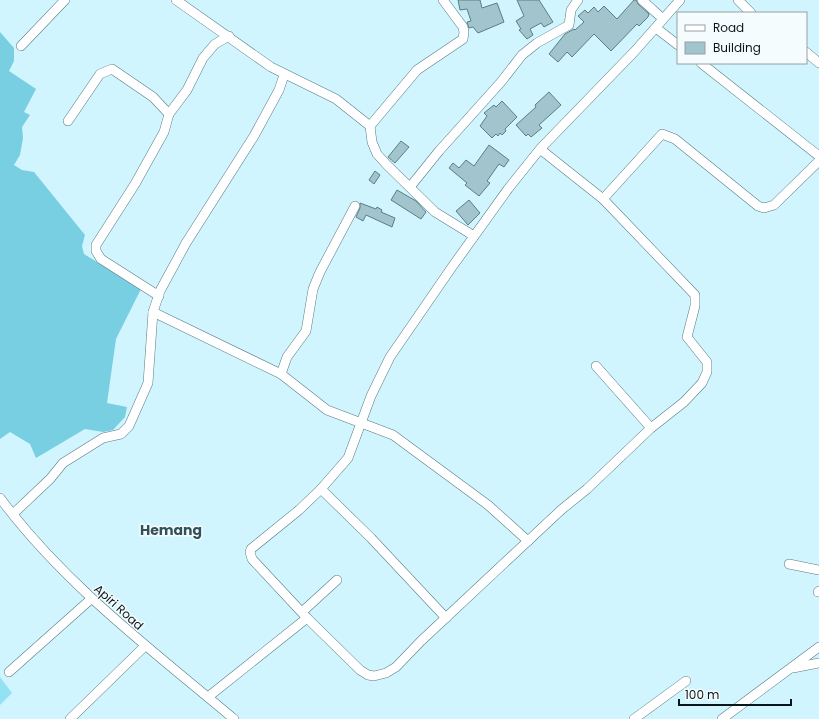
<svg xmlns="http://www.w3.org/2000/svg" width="819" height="719" viewBox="0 0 819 719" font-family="Poppins,sans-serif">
	<rect width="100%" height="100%" fill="#d1f5fe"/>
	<path fill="#92e2f4" d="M0 677 12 693 0 705Z"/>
	<path fill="#78cfe2" d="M0 32 14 48V61L9 71 36 89 24 112 30 115 22 127 23 138 20 155 14 165 22 170 34 172 85 235 82 246 84 254 141 289 116 339 107 403 127 407 125 417 113 430 103 432 85 429 36 458 30 444 10 432 0 439Z"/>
	<g fill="#a2c4cc" stroke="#5c7d84">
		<path d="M458 0H480L482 8 497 3 504 22 478 33 473 27 469 28 467 22 471 21 467 9 460 10Z"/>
		<path d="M517 0H539L553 22 544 27 541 23 530 29 533 35 527 39 519 30 521 29 516 21 524 16Z"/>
		<path d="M634 0H636L638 4 649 14 648 17 639 26 637 24 611 51 594 34 572 57 567 52 558 62 549 54 565 34 574 29 575 30 584 22 578 16 585 10 588 13 594 7 598 12 604 6 617 19Z"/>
		<path d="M549 92 561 105 539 125 542 128 531 137 528 134 526 136 516 125 536 107 535 105Z"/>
		<path d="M502 101 517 117 505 129 506 131 502 135 500 133 498 136 496 134 492 138 480 126 487 116 484 113 494 105 496 107Z"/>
		<path d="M401 141 409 147 395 163 388 157Z"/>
		<path d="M489 145 509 160 504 167 499 164 487 181 490 183 479 196 465 185 467 183 449 168 453 163 459 168 466 160 474 166Z"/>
		<path d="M375 171 380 175 374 184 369 180Z"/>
		<path d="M397 190 416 201 426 212 421 219 391 200Z"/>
		<path d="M469 200 480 213 468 225 456 211Z"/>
		<path d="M360 203 376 209 377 207 382 210 381 212 395 218 392 227 366 215 363 221 356 217 360 208Z"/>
	</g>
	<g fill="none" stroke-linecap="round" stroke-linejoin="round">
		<defs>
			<g id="minor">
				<path d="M176 0 271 67 336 99 370 126 417 70 463 39 464 32 463 27 443 0"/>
				<path d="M642 0 663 19"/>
				<path d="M738 0 751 13"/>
				<path d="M656 28 678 45"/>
				<path d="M21 46 65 0"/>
				<path d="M806 52 819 63"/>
				<path d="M701 63 819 156"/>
				<path d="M284 75 279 90 254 136 186 243 160 291 153 312 281 374 327 410 393 435 488 505 528 541"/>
				<path d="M68 121 100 74 112 69 153 97 169 114"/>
				<path d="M370 126 372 142 377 154 387 165 435 212 474 236"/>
				<path d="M540 149 603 199 695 295V306L687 337 707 362V372L702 383 684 402 651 428 587 489 561 510 421 641 396 667 386 673 374 676 368 675 360 670 307 618 252 559 250 552 251 549 299 510 321 489 348 458 371 396 390 357 452 267 508 189 540 149 634 52 680 0"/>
				<path d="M410 187 439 151 501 82 522 55 537 43 569 25 571 10 578 0"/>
				<path d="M603 199 662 134 675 139 758 206 764 208 774 205 819 161"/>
				<path d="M159 296 101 259 96 251V245L135 184 164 132 169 114 187 90 203 58 215 44 229 36"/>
				<path d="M596 366 651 428"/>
				<path d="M281 374 287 357 306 331 313 289 320 272 355 206"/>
				<path d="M321 489 371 538 446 618"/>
				<path d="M0 498C65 585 152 650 234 719"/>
				<path d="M13 514 50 479 63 463 103 438 121 434 129 426 148 383 153 312"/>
				<path d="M789 564 819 570"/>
				<path d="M818 592 819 591"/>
				<path d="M302 612 337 580"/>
				<path d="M793 668 819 663"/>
				<path d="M9 672 91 599"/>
				<path d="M208 697 307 618"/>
				<path d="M70 719 145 646"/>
				<path d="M634 719 686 681"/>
				<path d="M722 719 819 647"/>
			</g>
		</defs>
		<use href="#minor" stroke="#597a82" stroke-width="10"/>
		<use href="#minor" stroke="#fff" stroke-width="9"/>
	</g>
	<g text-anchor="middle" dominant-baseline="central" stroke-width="3" stroke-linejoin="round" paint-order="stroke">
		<g font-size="12" fill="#0a171a" stroke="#f5fcfe">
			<text transform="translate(119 607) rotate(42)">Apiri Road</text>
		</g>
		<g font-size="14" font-weight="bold" fill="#325158" stroke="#f5fcfe">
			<text x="171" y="530">Hemang</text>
		</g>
	</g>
	<rect x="677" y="12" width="130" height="52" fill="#f5fcfe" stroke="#97a0a3"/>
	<rect x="685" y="25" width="20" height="6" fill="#ffffff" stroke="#97a0a3"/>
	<text x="713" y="32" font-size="12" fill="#0a171a">Road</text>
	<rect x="685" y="42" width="20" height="12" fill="#a2c4cc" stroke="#97a0a3"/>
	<text x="713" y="52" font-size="12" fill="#0a171a">Building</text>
	<path d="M679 699v6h112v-6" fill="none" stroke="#0a171a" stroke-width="2"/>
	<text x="685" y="699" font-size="12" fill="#0a171a" stroke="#f5fcfe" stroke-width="3" paint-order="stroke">100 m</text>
</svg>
